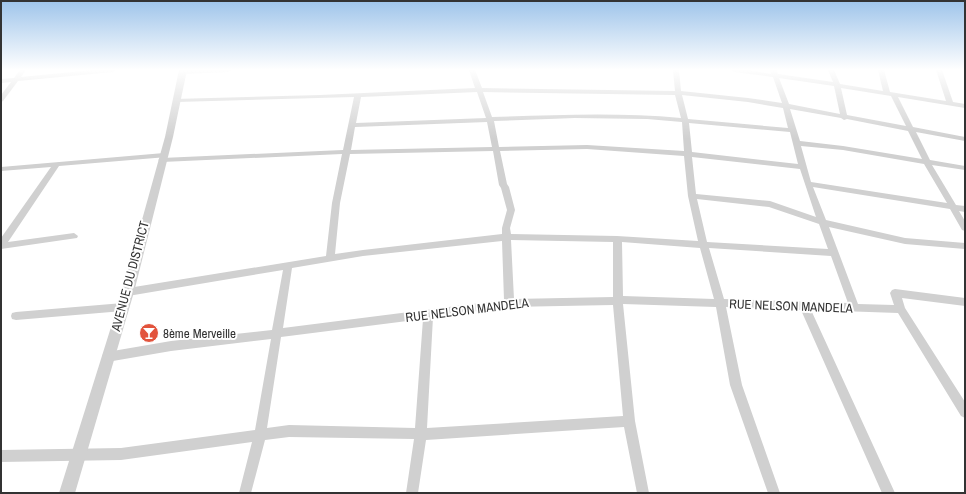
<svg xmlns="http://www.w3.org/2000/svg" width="966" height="494" viewBox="0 0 966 494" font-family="'Archivo Narrow',sans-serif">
	<rect width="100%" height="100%" fill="#fff"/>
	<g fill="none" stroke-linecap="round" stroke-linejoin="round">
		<g fill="#d0d0d0" fill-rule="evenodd">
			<path d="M20 70H26L21 77 93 70H116L113 72 18 81 3 101 1 102V95L11 82 1 83V79L14 78Z"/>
			<path d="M231 70 228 72 182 74 179 72 182 70Z"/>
			<path d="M469 70H475L482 88 675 91 673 70H679L681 91 748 98 782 103 773 77 734 72 731 70H748L771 74 770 70H776L778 74 833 82 828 70H834L840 84 883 91 878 70H884L890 92 946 101 936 70H942L953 102 965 104V108L898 97 913 127 965 137V141L916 132 930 160 965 166V170L932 165 956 205 965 206V212L959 211 965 221V231L962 230 950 209 813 187 826 220 905 238 965 243V249L905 244 829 227 858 304 894 305 890 293 892 290 895 289 965 298V306L902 298 905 308 965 402V418L961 416 898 313 811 310 895 493H882L801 310 726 307 742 385 780 493H768L730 385 716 307 623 304 635 421 649 493H637L624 427 426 440 418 493H406L414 439 289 437 265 440 251 493H239L252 442 121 460 1 462V450L121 448 255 430 271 339 171 351 107 362 103 360 102 357 103 354 107 352 171 341 272 330 283 270 128 296 125 295 123 292 125 289 128 288 326 256 332 203 342 154 162 162 158 160 162 158 343 150 354 97 176 102 174 101V99L320 95 475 88ZM779 78 834 86 840 114 789 104ZM841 88 891 96 906 126 847 115ZM477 92 486 118 356 123 361 97ZM483 92 675 95 681 118C618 112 555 115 492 117ZM682 95 748 102 783 108 788 128 688 119ZM790 109 841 118 844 120 847 119 908 131 922 159 843 146 800 141ZM575 118 647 119 682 122 684 151 587 145 499 147 494 121ZM487 122 492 147 351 150 355 127ZM689 123 790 132 798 164 692 152ZM801 146 843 150 924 164 947 203 811 182ZM587 149 684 156 688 196 698 241 617 236 511 234 510 228 515 210 509 187 507 184 500 151ZM493 151 499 185 501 188 507 210 502 228V234L363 250 335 254 340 203 350 154ZM692 157 800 169 816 217 770 201 696 194ZM697 199 769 207 819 224 828 249 707 242ZM511 240 613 242V297L514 299ZM502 241 504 300 283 328 292 268 363 256ZM622 242 700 248 714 299 623 296ZM709 248 831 256 848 303 724 299ZM613 305 623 416 427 428 433 317 509 307ZM423 319 415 428 289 425 267 428 281 337Z"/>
			<path d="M164 153 168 155 167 157 59 166 8 242 74 233 78 236 77 238 1 249V238L51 167 1 171V167Z"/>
			<path d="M123 303 127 304 128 307 127 310 123 311 16 320 12 319 11 316 12 313 16 312Z"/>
		</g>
		<path fill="#d0d0d0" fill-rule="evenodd" d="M179 70H187L173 137 134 292 75 493H59L122 292 165 137Z"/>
	</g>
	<linearGradient id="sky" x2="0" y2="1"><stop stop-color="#9ec4ea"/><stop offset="0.5" stop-color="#fff"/><stop offset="1" stop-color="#fff" stop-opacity="0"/></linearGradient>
	<rect width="966" height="139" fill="url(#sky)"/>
	<defs>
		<symbol id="bar-disc" viewBox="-11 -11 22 22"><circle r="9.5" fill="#e2533c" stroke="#fff"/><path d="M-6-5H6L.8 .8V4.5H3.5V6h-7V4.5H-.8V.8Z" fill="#fff"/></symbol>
	</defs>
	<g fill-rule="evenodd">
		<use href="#bar-disc" x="138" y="322" width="22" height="22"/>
	</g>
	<g text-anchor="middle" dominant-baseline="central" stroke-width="4" stroke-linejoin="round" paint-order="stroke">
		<g font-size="13" fill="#333" stroke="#fff">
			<text transform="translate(130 276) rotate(-75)">AVENUE DU DISTRICT</text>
			<text transform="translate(791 306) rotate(2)">RUE NELSON MANDELA</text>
			<text transform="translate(467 310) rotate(-7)">RUE NELSON MANDELA</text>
		</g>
		<g font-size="13" fill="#333" stroke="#fff" text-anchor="start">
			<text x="163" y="333">8ème Merveille</text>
		</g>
	</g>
	<rect width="966" height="494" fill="none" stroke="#333333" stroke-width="4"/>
</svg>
